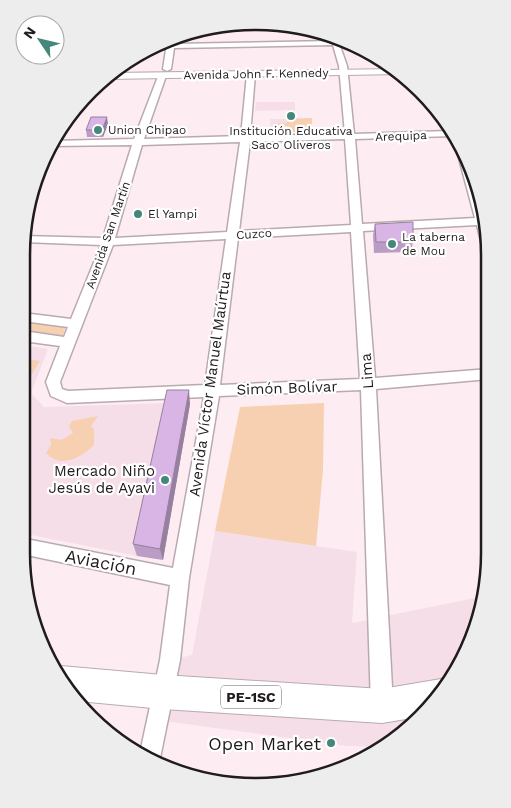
<svg xmlns="http://www.w3.org/2000/svg" width="511" height="808" viewBox="0 0 511 808" font-family="'Work Sans',sans-serif">
	<rect width="100%" height="100%" fill="#fdedf3"/>
	<g fill="#f6dee8">
		<path d="M256 102H295V118H312V132H271L270 119H287L288 110 255 111Z"/>
		<path d="M23 345 48 349 31 393 44 407 169 403 137 556 21 533Z"/>
		<path d="M215 531 357 552 352 623 484 596 472 642 441 695 386 747 347 746 157 720 170 660 192 655Z"/>
	</g>
	<g fill="#f7d0b1">
		<path d="M331 69 335 70 331 72 113 75 116 72Z"/>
		<path d="M312 118V132H287V126H278V123H287L288 119Z"/>
		<path d="M23 321 66 326 62 338 23 332Z"/>
		<path d="M22 358 40 361 22 390Z"/>
		<path d="M324 403 323 470 316 546 215 531 240 407Z"/>
		<path d="M98 416 91 426 94 429V445C81 458 61 469 46 453L51 445 50 438 62 440 73 433 69 426 72 421Z"/>
	</g>
	<g fill="none" stroke-linecap="round" stroke-linejoin="round">
		<defs>
			<g id="minor">
				<path d="M225 23 234 24H235L231 26 221 25Z"/>
				<path d="M331 37 338 40 347 66 354 134 449 131 453 136 355 139 362 224 475 218 456 147 460 144 465 152 489 240V254L483 250 477 225 363 231 375 378 489 369V379L376 389 393 706 390 714 382 717 374 714 371 706 361 390 219 396 189 578 180 660 159 763 140 753 160 660 170 585 22 554 21 538 173 568 204 397 67 403 51 396 46 382 60 346 23 341V331L64 337 68 327 23 321V313L71 319 101 245 23 242V236L103 238 132 145 50 146 53 141 134 139 159 74 166 76 144 139 241 136 247 74 251 72 255 74 250 136 345 134 339 66 333 45 174 48 171 69 167 71 163 69 167 43 174 41V44L331 41ZM345 139 351 225 239 231 250 142ZM240 142 227 232 115 238 142 145ZM351 232 360 379 220 385 238 238ZM226 239 205 385 68 391 62 389 60 382 113 245Z"/>
			</g>
			<path id="tertiary" d="M397 69 402 74 109 79 115 73Z"/>
			<path id="primary" d="M61 666 163 675 382 689 441 679 449 682 441 695 418 717 382 723 163 709 78 701 61 683 54 669Z"/>
		</defs>
		<use href="#minor" stroke="#b9aab0" stroke-width="3"/>
		<use href="#tertiary" stroke="#b9aab0" stroke-width="2"/>
		<use href="#primary" stroke="#b9aab0" stroke-width="2"/>
		<use href="#minor" fill="#fff" fill-rule="evenodd"/>
		<use href="#tertiary" fill="#fff" fill-rule="evenodd"/>
		<use href="#primary" fill="#fff" fill-rule="evenodd"/>
	</g>
	<g fill="#ba9cc5">
		<path d="M108 124 103 137H87L86 130Z"/>
		<path d="M375 224 413 242 411 252 374 253 373 235Z"/>
		<path d="M190 404 163 560 137 556 133 544Z"/>
	</g>
	<g fill="#977fa0">
		<path d="M107 117 108 124 103 137 102 130Z"/>
		<path d="M189 390 190 404 163 560 160 549Z"/>
		<path d="M29 603 34 608 31 615Z"/>
	</g>
	<g fill="#d8b5e5" stroke="#977fa0">
		<path d="M91 117H107L102 130H86Z"/>
		<path d="M413 222V242H376L375 224Z"/>
		<path d="M167 390H189L160 549 133 544Z"/>
	</g>
	<g fill="#45887b" stroke="#fff" stroke-width="2">
		<circle cx="291" cy="116" r="5"/>
		<circle cx="98" cy="130" r="5"/>
		<circle cx="138" cy="214" r="5"/>
		<circle cx="392" cy="244" r="5"/>
		<circle cx="165" cy="480" r="5"/>
		<circle cx="331" cy="743" r="5"/>
	</g>
	<g text-anchor="middle" dominant-baseline="central" stroke-width="4.5" stroke-linejoin="round" paint-order="stroke">
		<g font-size="12" fill="#201b1d" stroke="#fff">
			<text transform="translate(256 74) rotate(-1)">Avenida John F. Kennedy</text>
			<text transform="translate(401 136) rotate(-2)">Arequipa</text>
			<text transform="translate(254 234) rotate(-4)">Cuzco</text>
			<text transform="translate(108 235) rotate(-71)">Avenida San Martín</text>
		</g>
		<g font-size="12" fill="#201b1d" stroke="#fff" text-anchor="start">
			<text x="108" y="130">Union Chipao</text>
			<text x="291" y="131" text-anchor="middle">Institución Educativa<tspan x="291" dy="14">Saco Oliveros</tspan></text>
			<text x="148" y="214">El Yampi</text>
			<text x="402" y="237">La taberna<tspan x="402" dy="14">de Mou</tspan></text>
		</g>
		<rect fill="#fff" stroke="#635f61" stroke-width="1" x="221" y="685.5" width="60" height="23" rx="4"/>
		<g font-size="14" font-weight="bold" fill="#201b1d">
			<text x="251" y="697">PE-1SC</text>
		</g>
		<g font-size="15" fill="#201b1d" stroke="#fff">
			<text transform="translate(367 371) rotate(-94)">Lima</text>
			<text transform="translate(210 384) rotate(-82)">Avenida Víctor Manuel Maúrtua</text>
			<text transform="translate(287 388) rotate(-2)">Simón Bolívar</text>
		</g>
		<g font-size="15" fill="#201b1d" stroke="#fff" text-anchor="end">
			<text x="155" y="471">Mercado Niño<tspan x="155" dy="17">Jesús de Ayavi</tspan></text>
		</g>
		<g font-size="18" fill="#201b1d" stroke="#fff">
			<text transform="translate(101 562) rotate(11)">Aviación</text>
		</g>
		<g font-size="18" fill="#201b1d" stroke="#fff" text-anchor="end">
			<text x="321" y="743">Open Market</text>
		</g>
	</g>
	<path d="M0 0H511V808H0ZM255 30H256A225 225 0 0 1 481 255V553A225 225 0 0 1 256 778H255A225 225 0 0 1 30 553V255A225 225 0 0 1 255 30Z" fill="#ededed" fill-rule="evenodd"/>
	<path fill="none" stroke="#201b1d" stroke-width="2.5" d="M255 30H256A225 225 0 0 1 481 255V553A225 225 0 0 1 256 778H255A225 225 0 0 1 30 553V255A225 225 0 0 1 255 30Z"/>
	<g transform="translate(40 40) rotate(305)"><circle r="24" fill="#ffffff" stroke="#a6a4a5"/>
	<path d="M0-4L9 19L0 12L-9 19Z" fill="#45887b"/>
	<text y="-8" font-size="14" font-weight="bold" text-anchor="middle" fill="#201b1d">N</text>
	</g>
</svg>
